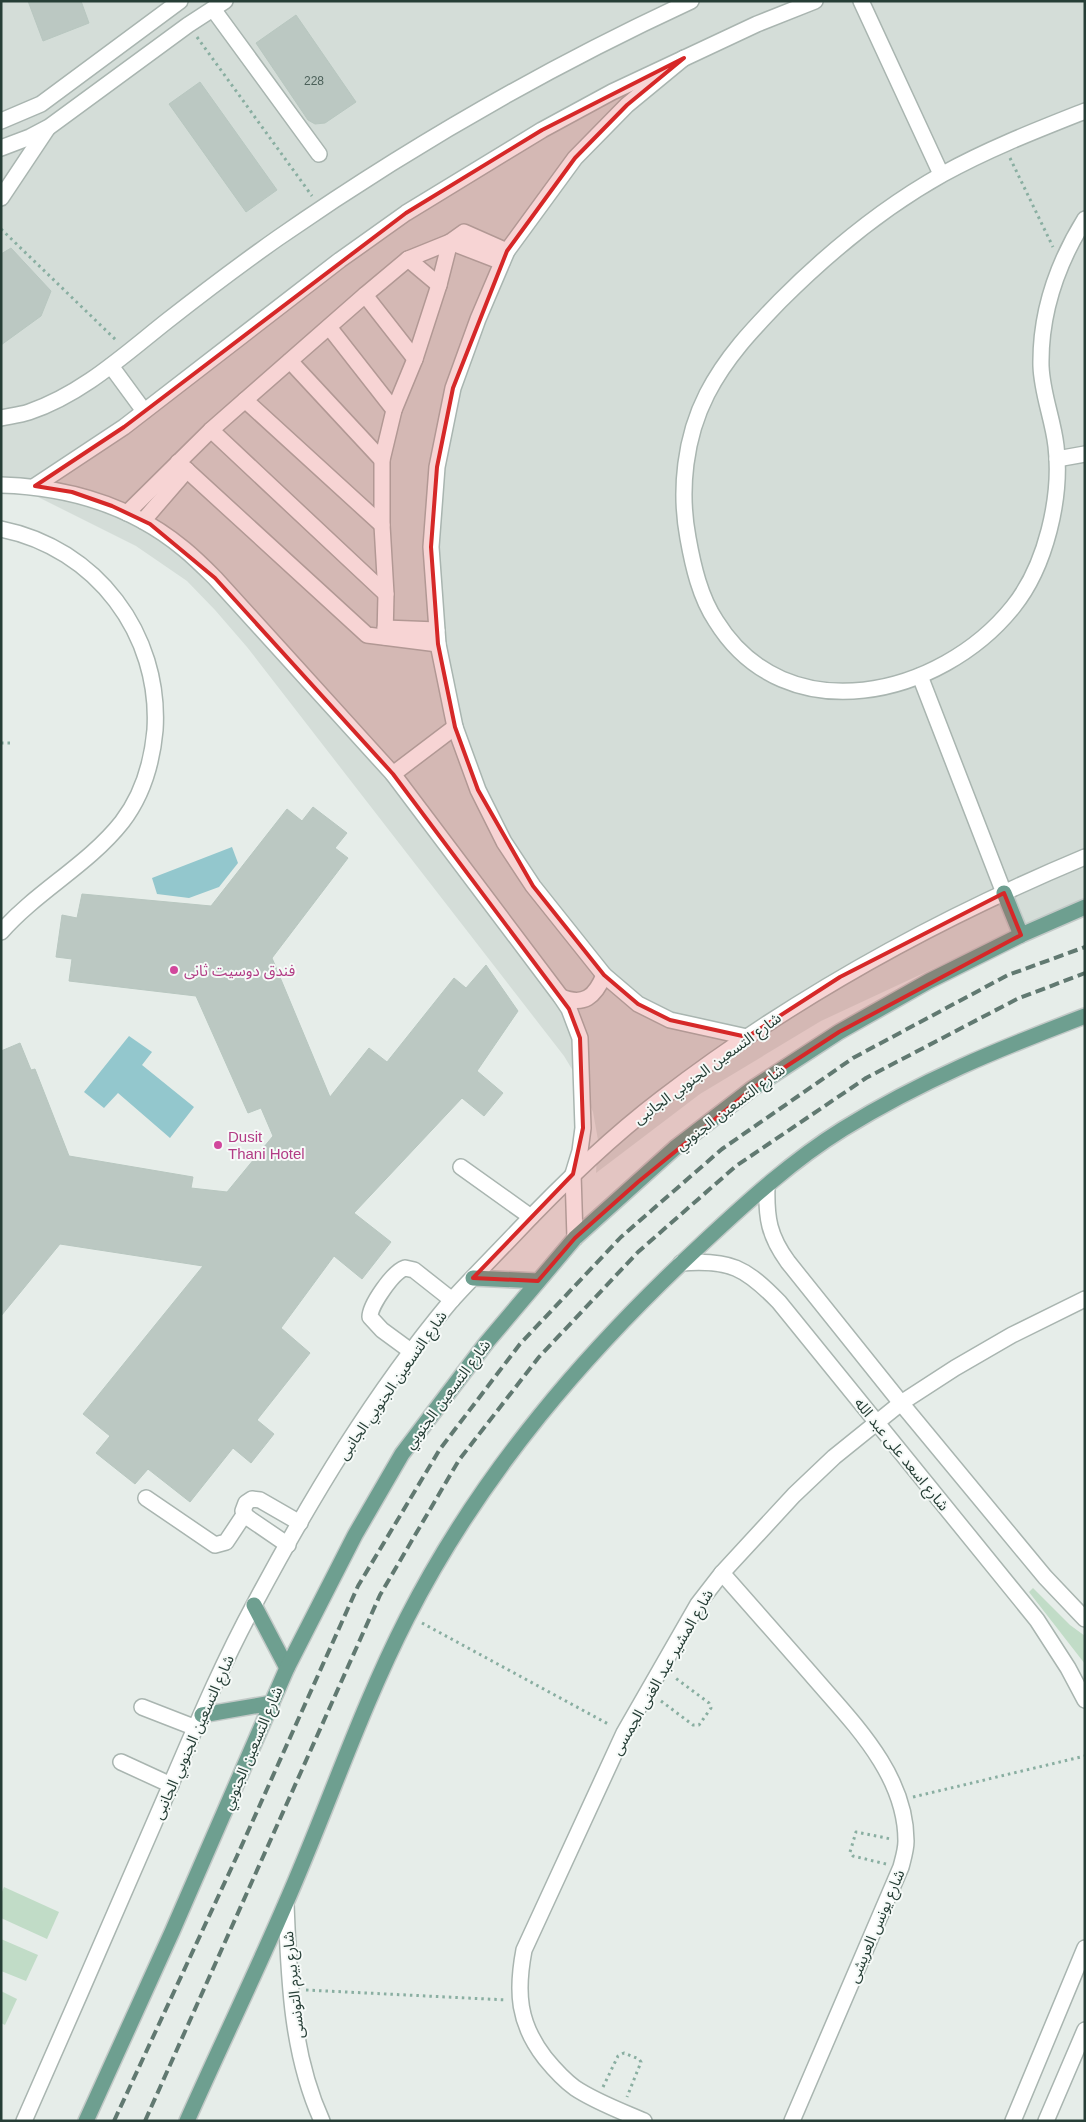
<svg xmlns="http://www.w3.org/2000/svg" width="1086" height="2122" viewBox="0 0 1086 2122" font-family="Helvetica,'Noto Sans Arabic',sans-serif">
	<rect width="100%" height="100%" fill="#e6ede9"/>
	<path fill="#d4ddd8" d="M1 1H1085V909L956 958 821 1021 700 1094 596 1173 598 1140 593 1112 581 1084 564 1056 247 647 215 610 187 581 136 546 20 488 1 483Z"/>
	<g fill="#c1dcc7">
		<path d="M1033 1588 1070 1625 1085 1636V1664L1029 1592Z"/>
		<path d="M4 1887 59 1912 47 1939 1 1918V1894Z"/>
		<path d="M1 1939 38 1955 26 1981 1 1971Z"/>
		<path d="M1 1991 17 1999 5 2025 1 2023Z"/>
	</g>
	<g fill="#93c7cd">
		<path d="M232 847 238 863 219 887 189 898 157 894 152 878Z"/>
		<path d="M129 1036 152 1052 142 1065 194 1107 170 1138 118 1093 104 1108 84 1092Z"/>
	</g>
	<g fill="#bbc8c2" stroke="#b8c7c0">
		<path d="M28 1H81L89 23 43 41Z"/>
		<path d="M296 15 356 102 325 123 315 124 308 120 256 43Z"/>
		<path d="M200 82 277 190 246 212 169 104Z"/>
		<path d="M11 248 51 291 41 316 1 345V254Z"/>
		<path d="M313 807 347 833 335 848 348 858 272 958 330 1097 369 1048 387 1062 454 978 466 988 486 965 518 1011 477 1071 503 1093 484 1116 462 1098 354 1213 391 1242 362 1279 334 1256 281 1328 310 1353 257 1420 274 1434 251 1463 233 1448 190 1502 148 1469 135 1484 96 1453 110 1436 83 1414 203 1266 60 1244 1 1316V1051L20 1043 31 1070 35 1069 69 1156 193 1177 191 1188 227 1192 273 1136 261 1108 248 1113 196 996 69 981 72 959 56 957 62 915 77 918 82 894 211 906 287 809 302 821Z"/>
	</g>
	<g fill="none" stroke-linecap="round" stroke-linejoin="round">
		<defs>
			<g id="minor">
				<path d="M861 1 941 174"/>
				<path d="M213 9 319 154"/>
				<path d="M684 58 627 105 575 158 507 251 478 319 453 388 437 467 431 547 438 644 455 727 478 790 504 842 533 886 604 975 638 1004 670 1020 747 1037"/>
				<path d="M1085 111C1037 130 988 149 943 174 882 208 829 252 780 301 752 330 726 357 707 394 685 437 679 490 688 538 693 566 700 597 716 621 786 734 941 697 1013 607 1046 566 1062 497 1056 446 1053 419 1042 394 1041 366 1040 312 1057 264 1085 219"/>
				<path d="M1 121 41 104 180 1"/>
				<path d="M1 148 30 137 49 127 188 25 225 1"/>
				<path d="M1 198 47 129"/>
				<path d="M408 259 439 285"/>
				<path d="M365 295 415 359"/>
				<path d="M329 327 394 410"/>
				<path d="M290 361 382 460"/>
				<path d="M111 366 144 411"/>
				<path d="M245 400 382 525"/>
				<path d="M1 418C10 416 20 415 29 412 82 394 124 355 167 321 204 292 241 264 278 238 409 147 546 68 691 1"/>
				<path d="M211 430 386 594"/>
				<path d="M1057 459 1085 454"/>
				<path d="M178 462 367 635 438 644"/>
				<path d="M1 485C69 487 131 505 184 549 195 558 205 568 215 578L393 774 561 997 569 1009 580 1038 583 1128 580 1151 573 1174 575 1238"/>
				<path d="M35 486 124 427 340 260 406 213 542 130 612 92 757 24 815 1"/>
				<path d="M127 513 211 430 365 295 408 259 450 242 502 262"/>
				<path d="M143 521 187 470"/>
				<path d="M1 529C96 548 161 634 155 730 152 763 142 796 122 822 88 865 37 891 1 932"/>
				<path d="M385 628 437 630"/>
				<path d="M385 637 386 594 382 525V460L394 410 415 359 439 285 450 242 464 232 507 251"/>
				<path d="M920 676 1004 893"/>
				<path d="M393 774 455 727"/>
				<path d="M561 997C584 1006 595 997 604 975"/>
				<path d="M461 1167 531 1217"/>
				<path d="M767 1186C766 1218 769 1236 788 1262L901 1403 1045 1577 1085 1619"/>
				<path d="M681 1263C730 1259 746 1268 779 1302L1037 1620 1068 1668 1085 1700"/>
				<path d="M412 1352 382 1330 370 1317C370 1305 393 1272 405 1268L414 1270 452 1300"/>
				<path d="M146 1498 215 1545 226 1542 244 1515"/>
				<path d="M288 1545 247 1517 243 1511 246 1503 252 1499 260 1500 300 1523"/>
				<path d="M722 1573C751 1606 781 1640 810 1673 851 1721 906 1773 906 1841 906 1850 903 1859 901 1867L792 2121"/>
				<path d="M142 1707 196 1728"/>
				<path d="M121 1762 171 1785"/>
				<path d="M286 1904C289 1978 291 2053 322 2121"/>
				<path d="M24 2121C69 2019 114 1916 158 1814 189 1743 218 1671 255 1603 311 1498 374 1393 451 1301 470 1280 490 1260 510 1239 557 1189 607 1140 661 1099 791 999 934 920 1085 857"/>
				<path d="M644 2121C621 2111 596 2102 575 2088 564 2080 554 2069 545 2058 518 2023 516 1992 524 1950L624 1733 698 1604 722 1573 794 1495 834 1457 901 1403 955 1368 1012 1335 1085 1299"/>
				<path d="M1013 2121 1085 1948"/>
				<path d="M1046 2121 1085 2030"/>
			</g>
			<g id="major">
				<path d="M1004 893 1021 935"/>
				<path d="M473 1278 538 1281"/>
				<path d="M254 1605 287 1668"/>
				<path d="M202 1715 272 1703"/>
				<path d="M86 2121 172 1932 287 1668 355 1535 402 1454 487 1342 575 1238 675 1148 753 1088 839 1032 929 981 1021 935 1085 907"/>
				<path d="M187 2121C219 2049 254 1977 285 1905 327 1810 360 1710 407 1618 481 1473 586 1351 705 1241 748 1201 793 1160 843 1129 922 1080 999 1049 1085 1016"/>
			</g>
		</defs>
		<use href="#minor" stroke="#a9b5b0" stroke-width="18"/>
		<use href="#major" stroke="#c2c9c7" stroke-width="18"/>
		<g stroke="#89aea1" stroke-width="3" stroke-dasharray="2.5 4" stroke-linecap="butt">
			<path d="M197 37 312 196"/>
			<path d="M1010 158 1053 247"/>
			<path d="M1 229 117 341"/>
			<path d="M1 743H12"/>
			<path d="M422 1623 610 1725"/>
			<path d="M661 1701 693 1725H699L711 1708 709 1703 674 1677"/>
			<path d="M913 1797 1085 1756"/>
			<path d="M886 1864 853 1856 850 1852 856 1832 891 1839"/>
			<path d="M306 1990 507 2000"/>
			<path d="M603 2087 618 2056 624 2053 639 2059 641 2062 627 2097"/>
		</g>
		<use href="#minor" stroke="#fff" stroke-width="15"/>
		<use href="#major" stroke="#6e9f90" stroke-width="15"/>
		<g stroke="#617971" stroke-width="4" stroke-dasharray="10 5" stroke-linecap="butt">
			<path d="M114 2121 237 1856 358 1586 440 1449 520 1344 621 1237 722 1149 853 1058 1008 975 1085 947"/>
			<path d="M145 2121 380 1595 459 1460 539 1357 638 1252 736 1166 866 1078 1017 999 1085 973"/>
		</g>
	</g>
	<path fill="#d62828" fill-opacity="0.2" stroke="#d62828" stroke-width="4" stroke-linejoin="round" d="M684 58 627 105 575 158 507 251 453 388 437 467 431 547 438 644 455 727 478 790 533 886 604 975 638 1004 670 1020 747 1037 840 977 1004 893 1021 935 839 1032 753 1088 638 1182 575 1238 538 1281 473 1278 573 1174 583 1128 580 1038 569 1009 393 774 215 578 150 524 112 506 72 492 35 486 124 427 406 213 542 130Z"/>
	<g fill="#d1479c" stroke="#f6faf8" stroke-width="2">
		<circle cx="174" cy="970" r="5"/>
		<circle cx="218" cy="1145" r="5"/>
	</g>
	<g text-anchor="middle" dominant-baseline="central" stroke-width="4" stroke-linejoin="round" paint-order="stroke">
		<g font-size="12" fill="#4b6059">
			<text x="314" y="81">228</text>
		</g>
		<g font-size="15" fill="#b23c85" stroke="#f6faf8" text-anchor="start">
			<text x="184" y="970">فندق دوسيت ثانى</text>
			<text x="228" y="1136">Dusit<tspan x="228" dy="17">Thani Hotel</tspan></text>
		</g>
		<g font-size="15" fill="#263e36" stroke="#f6faf8">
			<text transform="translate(707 1068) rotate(-36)">شارع التسعين الجنوبي الجانبى</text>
			<text transform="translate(730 1107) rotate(-37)">شارع التسعين الجنوبي</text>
			<text transform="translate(392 1385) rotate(-55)">شارع التسعين الجنوبي الجانبى</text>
			<text transform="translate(447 1394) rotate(-53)">شارع التسعين الجنوبي</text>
			<text transform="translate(902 1454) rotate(51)">شارع اسعد على عبد الله</text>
			<text transform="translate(662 1672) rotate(-60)">شارع المشير عبد الغنى الجمسى</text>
			<text transform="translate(193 1737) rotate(-66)">شارع التسعين الجنوبي الجانبى</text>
			<text transform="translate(252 1748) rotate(-67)">شارع التسعين الجنوبي</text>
			<text transform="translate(876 1926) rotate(-67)">شارع يونس العريشى</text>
			<text transform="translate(293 1985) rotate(-96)">شارع بيرم التونسى</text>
		</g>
	</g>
	<rect width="1086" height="2122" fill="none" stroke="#263e36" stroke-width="5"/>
</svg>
